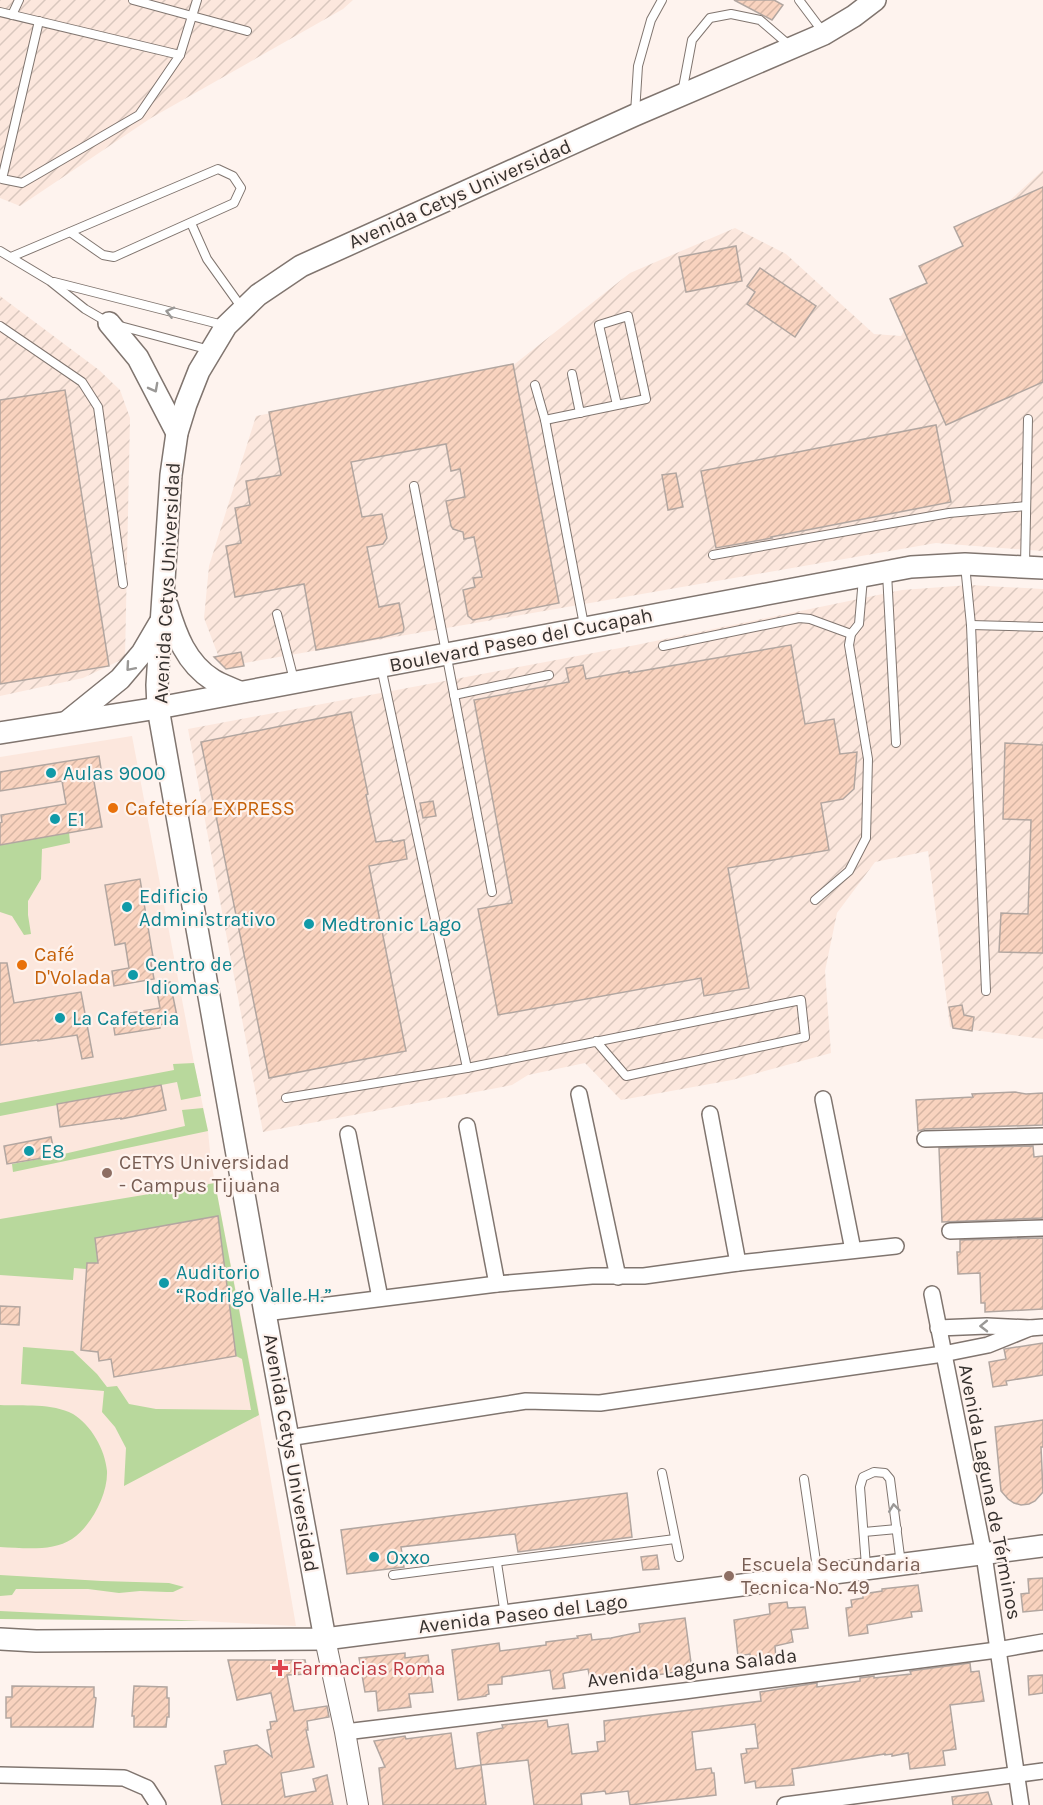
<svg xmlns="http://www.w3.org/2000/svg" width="1043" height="1805" viewBox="0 0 1043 1805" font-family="Karla,sans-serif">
	<defs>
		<pattern id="industrial-furrows" width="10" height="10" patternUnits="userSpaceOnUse" patternTransform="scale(1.5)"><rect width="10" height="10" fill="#fce7dd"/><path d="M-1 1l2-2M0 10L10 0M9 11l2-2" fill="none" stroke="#d9c7be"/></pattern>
		<pattern id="building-hatch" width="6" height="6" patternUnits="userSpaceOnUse" patternTransform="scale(1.5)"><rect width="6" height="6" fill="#f9d3bf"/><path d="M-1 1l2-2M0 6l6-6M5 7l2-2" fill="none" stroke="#d6b6a4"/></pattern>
	</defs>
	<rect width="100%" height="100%" fill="#fef3ee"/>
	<path fill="#fce7dd" d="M132 736 194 1063 208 1131 211 1162 257 1400 296 1626 201 1621 0 1619V757Z"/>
	<g fill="url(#industrial-furrows)">
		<path d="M0 0H353L343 9 151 118 20 206 0 198Z"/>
		<path d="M1043 170V551L936 543 233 665 218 655 204 618 209 566 256 416 511 367 630 273 735 228 786 254 874 334 901 336 943 262Z"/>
		<path d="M0 296 99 370 120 390 130 418 125 658 83 678 0 696Z"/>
		<path d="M970 585 1043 589V1039L950 1027 928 851 875 862 837 913 825 971 831 1053 732 1080 621 1100 585 1063 528 1075 512 1085 263 1132 188 729 636 645 902 590Z"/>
	</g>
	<g fill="#b8d89c">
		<path d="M69 832 70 843 42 849 41 879 28 901V915L31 934 24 935 12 916 0 912V845Z"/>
		<path d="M194 1063 201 1096 181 1100 177 1082 0 1116V1103L174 1070 173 1064Z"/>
		<path d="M203 1108 208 1131 13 1172 12 1164 55 1156 185 1126 182 1110Z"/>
		<path d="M215 1183 259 1415 124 1486 126 1448 115 1427 102 1412 104 1391 21 1384 23 1347 73 1351 97 1374 107 1387 117 1386 129 1404 156 1409 251 1410 242 1359 236 1356 217 1217 95 1238 98 1263H87L86 1269 74 1268 73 1280 0 1275V1219Z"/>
		<path d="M0 1405C23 1406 52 1403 73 1414 91 1425 105 1449 107 1471 108 1495 91 1526 72 1539 52 1552 23 1548 0 1547Z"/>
		<path d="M0 1575 102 1581 169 1583 184 1587 173 1592H167L140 1591 119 1593 88 1589H16L12 1595 0 1596Z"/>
		<path d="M0 1611 201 1621 0 1619Z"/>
	</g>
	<g fill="url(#building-hatch)" stroke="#b2a6a0" stroke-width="1.5">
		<path d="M734 0H774L783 5 772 20Z"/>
		<path d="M1043 187V382L946 425 890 299 927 283 919 266 963 246 954 227Z"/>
		<path d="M736 246 742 281 686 292 679 257Z"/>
		<path d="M760 268 816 306 795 337 747 304 755 292 747 286Z"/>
		<path d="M513 364 559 603 473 620 468 616 463 590 475 587 473 578 482 577 474 537 464 539 463 532 453 529 451 526 446 501 465 497 460 469 451 471 446 444 351 462 362 517 382 514 387 538 383 544 367 547 379 607 399 603 404 628 403 632 384 637 316 650 304 584 235 597 226 546 241 543 235 508 250 505 246 481 281 475 269 412Z"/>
		<path d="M65 390 109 666 0 684V400Z"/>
		<path d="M936 425 951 502 771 537 772 538 716 548 701 471Z"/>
		<path d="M676 473 683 507 668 510 662 475Z"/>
		<path d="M791 645 805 724 834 719 840 754 857 752 854 789 843 799 821 803 829 850 728 868 749 988 704 996 701 978 498 1015 478 909 512 903 474 700 569 682 566 668 583 665 586 679 629 671V673Z"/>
		<path d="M241 652 244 666 226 669 214 657Z"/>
		<path d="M351 712 368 794 366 795 376 842 392 840 393 842 404 840 407 859 369 866 406 1051 269 1078 201 742Z"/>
		<path d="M1005 743 1043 745V953L999 952 1001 913 1028 914 1031 820 1003 819Z"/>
		<path d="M99 756 102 775 93 776 102 827 0 845V823L2 822 1 815 66 804 62 781 0 791V772Z"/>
		<path d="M433 801 436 816 423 818 420 803Z"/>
		<path d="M140 879 153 957H150L154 979 114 986 112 971 129 968 125 943 115 945 105 885Z"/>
		<path d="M0 963H7L14 1003 81 992 93 1057 82 1059 77 1035 38 1041V1040L0 1045Z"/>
		<path d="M170 982 178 1021 159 1025 160 1028 115 1035 112 1016 160 1008 156 985Z"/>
		<path d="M962 1005 964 1015 974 1017 972 1031 953 1028 949 1007Z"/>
		<path d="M161 1085 166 1110 121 1119V1118L60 1127 57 1104Z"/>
		<path d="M1015 1092 1026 1094 1043 1093V1125L925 1129 918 1131 916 1100 973 1097 972 1094Z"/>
		<path d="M51 1137 55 1156 7 1164 4 1146Z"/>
		<path d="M1033 1146 1034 1157 1043 1156V1218L942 1222 939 1148Z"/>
		<path d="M218 1216 236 1356 114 1377 111 1359 99 1361 98 1352 81 1350 87 1263H98L95 1238Z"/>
		<path d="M1043 1238V1309L985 1312V1303H981L980 1273 958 1274 957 1252H960V1240Z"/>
		<path d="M0 1306 20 1307 19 1325 0 1324Z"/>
		<path d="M1043 1343V1375L1006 1381 1007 1385 993 1387 989 1362 1006 1359 1004 1349Z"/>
		<path d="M1043 1420V1447H1041L1043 1492 1035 1501 1029 1504 1021 1505 1014 1503 1008 1499 1001 1491 995 1427Z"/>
		<path d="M627 1493 632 1537 518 1552 515 1534 401 1547 404 1567 347 1574 341 1530Z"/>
		<path d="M657 1555 659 1569 643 1570 641 1557Z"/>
		<path d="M1043 1578V1610L1023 1612 1021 1594 1029 1593 1028 1579Z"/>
		<path d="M918 1585 922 1611 911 1612 912 1617 867 1625 868 1633 849 1636 846 1608 852 1607 851 1600 863 1598V1594L882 1591V1589Z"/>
		<path d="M787 1602 788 1608 805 1607 808 1628 791 1630 793 1642 775 1646 776 1660 751 1664 750 1654 738 1656 734 1620 770 1614 769 1604Z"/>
		<path d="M685 1618 692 1670 591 1684 588 1669 565 1673 563 1674 565 1688 553 1689 550 1670 502 1677V1684L488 1685 489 1694 486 1695V1696L458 1700 452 1650 499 1643 500 1651 546 1645V1642L578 1638 577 1636 591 1634 592 1640 611 1638 640 1632 639 1624Z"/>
		<path d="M405 1653V1658L428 1655 433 1692 409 1694 411 1707 378 1711 376 1691 365 1692 359 1658Z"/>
		<path d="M228 1660H305L308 1674 287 1675 294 1711 327 1706 329 1717 307 1721 308 1730H306L314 1767 281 1773 285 1797 316 1791 313 1779 327 1775 333 1805H222L215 1766 226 1764 224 1751 257 1745 272 1757 267 1730 271 1729 270 1722 277 1721 271 1693 237 1700Z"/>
		<path d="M970 1663 971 1672 979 1671 984 1701 950 1705 956 1749 943 1751 945 1765 910 1769 908 1753 892 1756V1754L885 1755V1754L792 1769 794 1785 756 1788 755 1781 745 1783 741 1754 747 1753 746 1749 758 1748 755 1724 692 1732 696 1770 711 1768 712 1773H714L716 1795 630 1805 628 1791 606 1794 605 1791 581 1794 582 1805H534L528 1760 481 1765 486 1805H383L379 1768 385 1767 374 1741 405 1736 406 1739 451 1733 456 1769 481 1765 477 1733 503 1728 502 1725 547 1720 548 1727 568 1724 572 1754 598 1751 597 1742 605 1741 604 1721 761 1701 760 1692 817 1683V1687L860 1681V1678L874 1676V1678L911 1674 910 1671Z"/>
		<path d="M1043 1675V1693L1029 1695 1028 1676Z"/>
		<path d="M12 1686 94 1687V1697L96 1698 93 1727H11V1718H6V1697H12Z"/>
		<path d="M134 1686 167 1687V1698H169V1717H167L166 1727H134V1716H132Z"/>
		<path d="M988 1792 992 1805H953L952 1797Z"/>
	</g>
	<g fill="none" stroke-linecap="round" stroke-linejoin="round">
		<defs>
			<g id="service">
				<path d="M133 0 247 31"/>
				<path d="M799 0 823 32"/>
				<path d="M0 12 180 55"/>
				<path d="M12 15 19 0"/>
				<path d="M39 21 2 179 22 183 139 115 180 55 197 0"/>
				<path d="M682 93 692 40 710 18 731 14 760 20 789 45"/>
				<path d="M635 113 638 66 651 20 662 0"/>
				<path d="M191 223 207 259 242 308"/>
				<path d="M0 251 50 281 85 309 109 323 210 350"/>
				<path d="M11 257 70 232 218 169 233 176 241 188 234 203 114 257 103 255 70 232"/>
				<path d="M54 282 223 325"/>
				<path d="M0 326 82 382 98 407 123 584"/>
				<path d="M572 374 580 413"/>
				<path d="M535 385 545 420"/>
				<path d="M414 486 492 892"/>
				<path d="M713 555 949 513 1026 506"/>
				<path d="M965 565 971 625 986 991"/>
				<path d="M1025 565 1028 419"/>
				<path d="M887 573 896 743"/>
				<path d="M277 614 294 680"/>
				<path d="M584 625 545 420 646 399 628 316 599 325 617 405"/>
				<path d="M971 625 1043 627"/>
				<path d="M663 646 799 618 810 619 851 634"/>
				<path d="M381 667 467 1068"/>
				<path d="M454 695 549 675"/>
				<path d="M815 900 849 871 866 838 868 759 849 645 851 634 859 624 863 578"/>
				<path d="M286 1098 467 1068 801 1000 805 1037 626 1076 596 1041"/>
				<path d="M662 1473 679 1557"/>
				<path d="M804 1479 818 1575"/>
				<path d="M864 1532 897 1529"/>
				<path d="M497 1563 505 1615"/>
				<path d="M866 1566 860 1487 863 1477 874 1472 885 1473 890 1479 901 1564"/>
				<path d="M393 1575 675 1539"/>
			</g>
			<g id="minor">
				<path d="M579 1094 618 1277"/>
				<path d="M823 1099 853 1250"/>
				<path d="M710 1114 738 1263"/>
				<path d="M467 1126 497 1284"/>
				<path d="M348 1134 380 1298"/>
				<path d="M925 1139 1043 1136"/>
				<path d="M950 1231 1043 1228"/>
				<path d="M932 1294 984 1555 1021 1805"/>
				<path d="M265 1313 497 1284 592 1276H644L738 1263 896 1246"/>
				<path d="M938 1328 987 1326 1030 1328 1043 1327"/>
				<path d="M288 1438 526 1401 600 1403 943 1354 988 1345 1030 1328"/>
				<path d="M345 1732 684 1691 997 1650 1043 1642"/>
				<path d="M0 1775 124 1778 147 1788 158 1805"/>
				<path d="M785 1805 1043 1771"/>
			</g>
			<path id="tertiary" d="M325 1639 345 1732 358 1805"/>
			<g id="secondary">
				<path d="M109 323 138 358 177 433"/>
				<path d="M167 605C176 635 186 663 213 680 221 685 231 688 239 692"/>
				<path d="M68 721 120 679 142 653 159 624"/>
				<path d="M0 733 158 708 911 567 965 564 1043 568"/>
				<path d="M0 1639 36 1641 325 1639 1043 1546"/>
				<path d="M325 1639 265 1313 158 708 157 685 171 475 177 433 186 404 199 371 226 326 258 295 301 266 635 115 824 34 854 16 875 0"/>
			</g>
		</defs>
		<use href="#service" stroke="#80756f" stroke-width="10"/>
		<use href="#minor" stroke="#80756f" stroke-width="18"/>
		<use href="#tertiary" stroke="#80756f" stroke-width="22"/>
		<use href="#secondary" stroke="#80756f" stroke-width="24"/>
		<use href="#service" stroke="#fff" stroke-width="8"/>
		<use href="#minor" stroke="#fff" stroke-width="15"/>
		<use href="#tertiary" stroke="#fff" stroke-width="20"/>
		<use href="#secondary" stroke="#fff" stroke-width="21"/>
	</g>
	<defs><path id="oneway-chevron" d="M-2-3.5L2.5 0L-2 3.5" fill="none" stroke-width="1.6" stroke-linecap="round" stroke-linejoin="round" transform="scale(1.5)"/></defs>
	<g stroke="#9a9896">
		<use href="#oneway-chevron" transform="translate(170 312) rotate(-166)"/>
		<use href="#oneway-chevron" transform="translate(154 388) rotate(62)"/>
		<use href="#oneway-chevron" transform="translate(130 667) rotate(131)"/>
		<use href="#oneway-chevron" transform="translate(984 1326) rotate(179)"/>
		<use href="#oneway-chevron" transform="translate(894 1508) rotate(-97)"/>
	</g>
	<g fill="#0f9aa8" stroke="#fef3ee" stroke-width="2">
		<circle cx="51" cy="773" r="6"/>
		<circle cx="55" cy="819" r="6"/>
		<circle cx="127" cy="907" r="6"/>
		<circle cx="309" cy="924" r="6"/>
		<circle cx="133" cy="975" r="6"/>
		<circle cx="60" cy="1018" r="6"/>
		<circle cx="29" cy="1151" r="6"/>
		<circle cx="164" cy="1283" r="6"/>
		<circle cx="374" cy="1557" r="6"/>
	</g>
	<g fill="#e8710a" stroke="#fef3ee" stroke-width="2">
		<circle cx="113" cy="808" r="6"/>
		<circle cx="22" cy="965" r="6"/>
	</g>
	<g fill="#8d6e63" stroke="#fef3ee" stroke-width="2">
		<circle cx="107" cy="1173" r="6"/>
		<circle cx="729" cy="1576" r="6"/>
	</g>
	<path fill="#e0444e" stroke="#fef3ee" stroke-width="2" d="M277 1659h6v6h6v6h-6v6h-6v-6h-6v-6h6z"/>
	<g text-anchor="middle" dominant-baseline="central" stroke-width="4.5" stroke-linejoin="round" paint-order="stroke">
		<g font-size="20" fill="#36312e" stroke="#fef3ee">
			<text transform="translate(460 194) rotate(-24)">Avenida Cetys Universidad</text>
			<text transform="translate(167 583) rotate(-87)">Avenida Cetys Universidad</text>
			<text transform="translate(521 640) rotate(-11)">Boulevard Paseo del Cucapah</text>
			<text transform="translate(291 1453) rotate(80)">Avenida Cetys Universidad</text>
			<text transform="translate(990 1492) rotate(79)">Avenida Laguna de Términos</text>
			<text transform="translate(523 1614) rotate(-7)">Avenida Paseo del Lago</text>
			<text transform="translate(692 1668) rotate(-7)">Avenida Laguna Salada</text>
		</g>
		<g font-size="20" fill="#0d838f" stroke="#fef3ee" text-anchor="start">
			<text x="63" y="773">Aulas 9000</text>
			<text x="67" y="819">E1</text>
			<text x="139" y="896">Edificio<tspan x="139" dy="23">Administrativo</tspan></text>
			<text x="321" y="924">Medtronic Lago</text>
			<text x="145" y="964">Centro de<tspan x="145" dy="23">Idiomas</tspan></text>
			<text x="72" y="1018">La Cafeteria</text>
			<text x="41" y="1151">E8</text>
			<text x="176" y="1272">Auditorio<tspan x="176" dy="23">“Rodrigo Valle H.”</tspan></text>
			<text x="386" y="1557">Oxxo</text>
		</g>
		<g font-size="20" fill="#c56008" stroke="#fef3ee" text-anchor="start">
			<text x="125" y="808">Cafetería EXPRESS</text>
			<text x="34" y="954">Café<tspan x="34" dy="23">D'Volada</tspan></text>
		</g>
		<g font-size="20" fill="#785e54" stroke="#fef3ee" text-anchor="start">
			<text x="119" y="1162">CETYS Universidad<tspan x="119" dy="23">- Campus Tijuana</tspan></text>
			<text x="741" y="1564">Escuela Secundaria<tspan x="741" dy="23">Tecnica No. 49</tspan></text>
		</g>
		<g font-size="20" fill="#be3a42" stroke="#fef3ee" text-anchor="start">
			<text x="292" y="1668">Farmacias Roma</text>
		</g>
	</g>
</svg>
